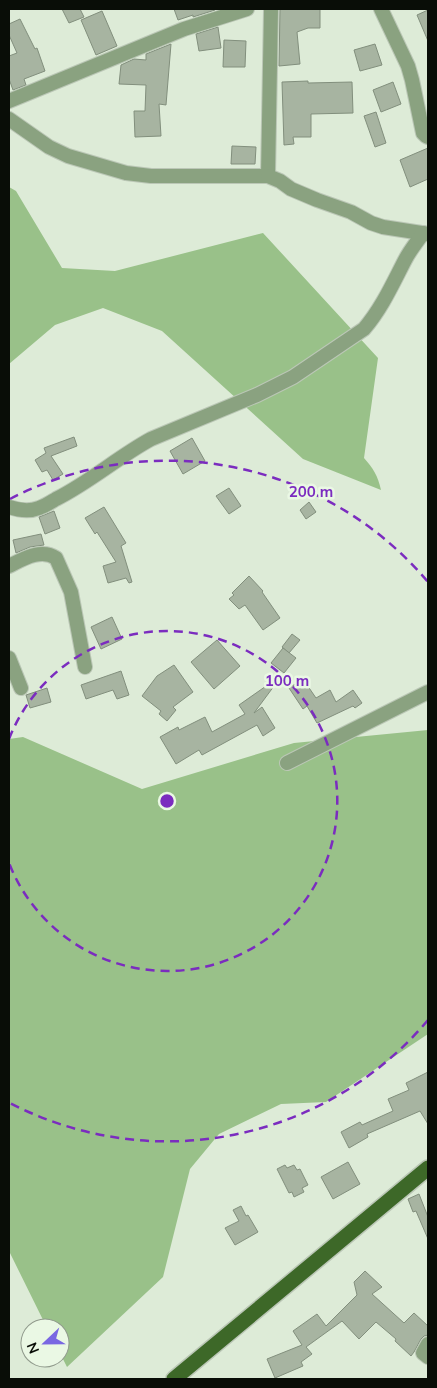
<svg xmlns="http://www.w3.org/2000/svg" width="437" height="1388" viewBox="0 0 437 1388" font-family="Mulish,sans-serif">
	<rect width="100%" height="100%" fill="#ddebd7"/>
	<g fill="#99c189">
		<path d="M9 187 16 191 62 268 115 271 263 233 378 358 364 458C373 468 378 476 381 490L303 459 162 331 103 308 55 325 9 364Z"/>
		<path d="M428 730V1034L326 1102 281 1104 219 1134 190 1169 163 1277 67 1367 60 1353V1328H47L9 1251V739L23 737 142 789 294 743Z"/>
	</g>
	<g fill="#a7b4a1" stroke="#828f7d">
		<path d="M62 9H80L84 17 69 23Z"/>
		<path d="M174 9H214L215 10 193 17V15L178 20Z"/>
		<path d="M280 9H320V28H308L297 32 300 64 279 66Z"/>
		<path d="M428 10V41L417 15Z"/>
		<path d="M102 11 117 46 96 55 81 20Z"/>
		<path d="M20 19 35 49 37 48 45 71 24 79 26 85 13 90 9 79V56L17 53 9 35V24Z"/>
		<path d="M218 27 221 48 199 51 196 34Z"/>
		<path d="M224 40 246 41 245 67H223Z"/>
		<path d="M171 44 166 105 159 104 161 136 135 137 134 111H145L146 85 119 84 121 65 134 59 146 60V54Z"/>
		<path d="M375 44 382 65 360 71 354 50Z"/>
		<path d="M308 81V83L352 82 353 113 311 114V137H293L294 144 284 145 282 82Z"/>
		<path d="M393 82 401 104 381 112 373 90Z"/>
		<path d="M376 112 386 143 375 147 364 116Z"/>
		<path d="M232 146 256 147 255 164H231Z"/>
		<path d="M428 148V179L410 187 400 160Z"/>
		<path d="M74 437 77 446 51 456 63 474 53 480 47 470 42 472 35 460 46 453 44 448Z"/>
		<path d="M192 438 205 461 183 474 170 451Z"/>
		<path d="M229 488 241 506 229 514 216 496Z"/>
		<path d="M309 502 316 512 306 519 300 510Z"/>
		<path d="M104 507 126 543 121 546 132 582 129 583 126 578 108 583 103 566 116 562 97 532 95 534 85 518Z"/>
		<path d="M54 511 60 528 45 534 39 517Z"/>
		<path d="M41 534 44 545 30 547 16 553 13 540Z"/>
		<path d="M249 576 263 591 262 592 280 618 263 630 245 605 239 609 229 599 234 595 232 593Z"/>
		<path d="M112 617 122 639 101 649 91 627Z"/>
		<path d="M292 634 300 640 289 653 282 647Z"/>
		<path d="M217 640 240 666 214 689 191 662Z"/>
		<path d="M283 648 296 658 284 673 271 663Z"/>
		<path d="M174 665 193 692 173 707 176 710 167 721 159 714 161 711 142 696 157 676Z"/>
		<path d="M121 671 129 695 117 699 113 690 86 699 81 685Z"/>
		<path d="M279 677 280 678 254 713 262 707 275 728 263 736 257 725 202 755 199 750 176 764 160 737 178 727 179 730 205 717 212 732 245 714 239 705Z"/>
		<path d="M303 679 316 698 330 690 336 702 353 690 362 703 355 708 353 706 317 723 307 706 303 709 289 688Z"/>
		<path d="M47 688 51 702 30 708 26 695Z"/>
		<path d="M428 1072V1124L420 1111 367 1134 368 1137 349 1148 341 1132 360 1122 362 1125 393 1111 388 1099 409 1090 406 1083Z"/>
		<path d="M348 1162 360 1184 333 1199 321 1177Z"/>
		<path d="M285 1165 287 1168 294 1165 297 1170 300 1169 308 1185 302 1188 304 1192 294 1197 292 1192 289 1193 277 1169Z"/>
		<path d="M419 1194 428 1217V1239L416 1211 413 1212 408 1199Z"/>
		<path d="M241 1206 246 1216 248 1215 258 1232 235 1245 225 1228 239 1221 233 1210Z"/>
		<path d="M365 1271 382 1287 372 1294 404 1323 414 1313 428 1326V1335L424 1336 421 1339 414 1352 411 1356 395 1341 396 1339 376 1322 359 1339 342 1321 306 1347 312 1354 301 1362 303 1366 275 1378 267 1359 302 1345 293 1331 317 1314 326 1326 357 1295 354 1282Z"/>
	</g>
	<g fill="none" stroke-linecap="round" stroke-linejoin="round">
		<defs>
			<g id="minor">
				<path d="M381 9 408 66 412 80 423 133 426 136 428 137"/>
				<path d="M9 101 184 29 247 9"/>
				<path d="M9 119 49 147 68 156 126 173 151 176H268L271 9"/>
				<path d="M268 176 280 181 291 189 317 200 351 212 371 223 383 227 428 234"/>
				<path d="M9 507C18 510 29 512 39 508 45 506 51 502 56 499 90 482 118 457 151 439L257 395 293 377 364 329C382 308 393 283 405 260 410 250 417 242 423 233"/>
				<path d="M9 566C23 559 41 548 56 558L71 592 85 667"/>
				<path d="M9 658 21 688"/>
				<path d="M287 763 428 692"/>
				<path d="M428 1344 423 1353 428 1357"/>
			</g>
			<path id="primary" d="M174 1379 428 1168"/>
		</defs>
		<use href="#minor" stroke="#bbc7b6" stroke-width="16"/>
		<use href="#primary" stroke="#bbc7b6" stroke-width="18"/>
		<use href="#minor" stroke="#8aa280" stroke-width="14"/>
		<use href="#primary" stroke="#3d6828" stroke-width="15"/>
	</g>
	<g fill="none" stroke="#7b2cbf" stroke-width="2.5" stroke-dasharray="9 6">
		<path d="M9 739A170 170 0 1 1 9 863"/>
		<path d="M428 1020A341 341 0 0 1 10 1103M10 499A341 341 0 0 1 428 582"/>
	</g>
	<circle cx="167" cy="801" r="8" fill="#7b2cbf" stroke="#eaf8e4" stroke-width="2.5"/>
	<g font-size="15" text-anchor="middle" font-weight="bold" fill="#7b2cbf" stroke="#eaf8e4" stroke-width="5" stroke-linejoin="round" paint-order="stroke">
		<text x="311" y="497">200 m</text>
		<text x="287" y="686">100 m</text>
	</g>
	<rect width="437" height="1388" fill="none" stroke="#090d07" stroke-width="20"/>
	<g transform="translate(45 1343) rotate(248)"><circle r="24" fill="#eaf8e4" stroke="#909a8c"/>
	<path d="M0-4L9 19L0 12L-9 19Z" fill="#7967e2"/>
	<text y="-8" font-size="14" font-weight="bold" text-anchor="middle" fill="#090d07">N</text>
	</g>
</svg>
